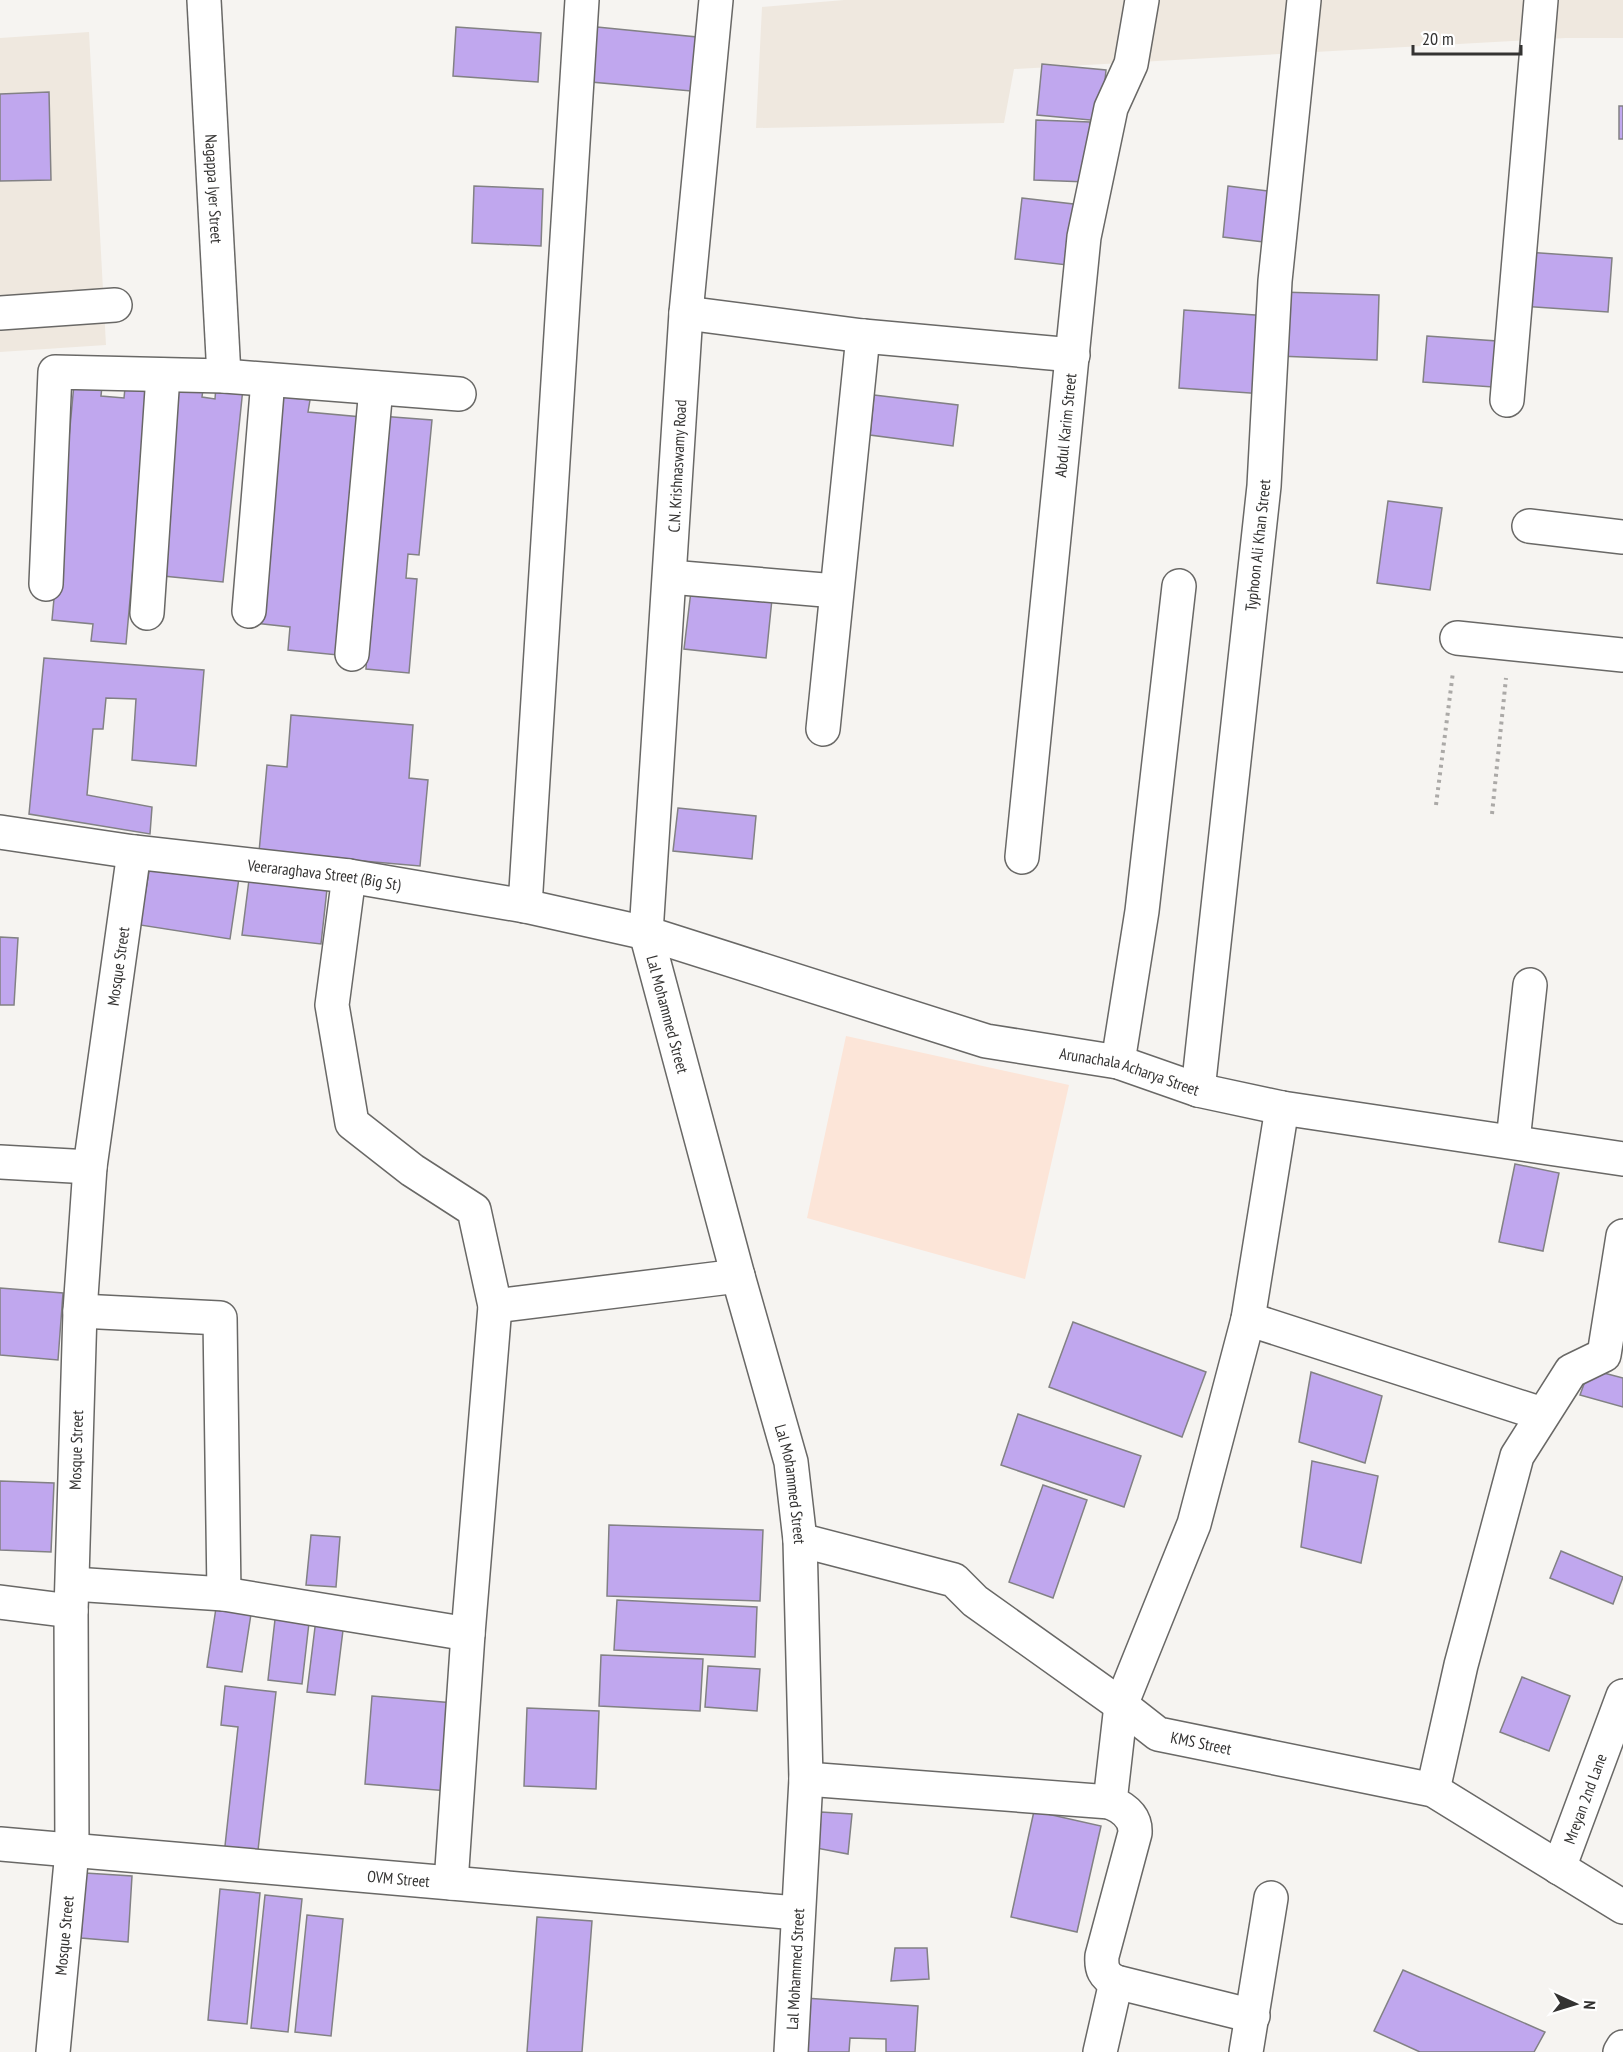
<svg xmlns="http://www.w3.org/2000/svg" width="1623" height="2052" viewBox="0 0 1623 2052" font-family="'PT Sans Narrow',sans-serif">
	<rect width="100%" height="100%" fill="#f6f4f1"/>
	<g fill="#efe8df">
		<path d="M844 0H1623V38H1566L1014 69 1004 123 756 128 762 7Z"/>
		<path d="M89 32 106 345 0 352V38Z"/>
	</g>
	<path fill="#fce5d8" d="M846 1036 1069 1085 1025 1279 807 1218Z"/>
	<g fill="#c0a7ee" stroke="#828184" stroke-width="1.5">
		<path d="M456 27 541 33 538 82 453 76Z"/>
		<path d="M597 27 697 37 691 91 591 82Z"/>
		<path d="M1042 64 1106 70 1101 121 1037 115Z"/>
		<path d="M49 92 51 180 0 181V94Z"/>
		<rect x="1619" y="106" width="4" height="33"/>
		<path d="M1036 120 1090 122 1087 182 1034 180Z"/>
		<path d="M474 186 543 189 541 246 472 243Z"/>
		<path d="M1228 186 1277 192 1272 243 1223 237Z"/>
		<path d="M1022 198 1082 205 1076 266 1015 259Z"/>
		<path d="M1526 252 1612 258 1608 312 1522 306Z"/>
		<path d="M1281 292 1379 295 1377 360 1278 356Z"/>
		<path d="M1184 310 1269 316 1264 394 1179 388Z"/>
		<path d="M1427 336 1497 341 1493 387 1423 382Z"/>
		<path d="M74 384 102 386 101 396 124 398 125 388 149 391 126 644 91 641 93 624 52 620Z"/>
		<path d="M173 385 203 389 202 397 215 399 216 386 243 388 223 582 153 575Z"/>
		<path d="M874 395 958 405 953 446 870 435Z"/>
		<path d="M277 396 310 400 308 412 362 417 338 655 288 650 290 627 254 623Z"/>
		<path d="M380 416 432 420 419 555 408 554 406 578 417 579 409 673 366 669Z"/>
		<path d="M1388 501 1442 508 1430 590 1377 583Z"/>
		<path d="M691 591 772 599 766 658 684 649Z"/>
		<path d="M44 658 204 670 196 766 132 760 136 699 106 698 103 729H93L87 795 152 807 150 834 29 814Z"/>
		<path d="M291 715 413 725 409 778 428 780 420 866 259 852 267 765 287 767Z"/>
		<path d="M678 808 756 816 752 859 673 851Z"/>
		<path d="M150 865 239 878 230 939 140 925Z"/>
		<path d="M249 880 327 889 321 944 242 935Z"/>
		<path d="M0 937 18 938 14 1005H0Z"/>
		<path d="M1515 1164 1559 1173 1543 1251 1499 1242Z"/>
		<path d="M0 1288 63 1293 58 1360 0 1355Z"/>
		<path d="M1073 1322 1206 1372 1182 1437 1049 1387Z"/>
		<path d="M1311 1372 1382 1396 1365 1463 1299 1442Z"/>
		<path d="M1600 1372 1623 1378V1407L1580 1395 1584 1384Z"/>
		<path d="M1018 1414 1141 1456 1124 1507 1001 1465Z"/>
		<path d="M1312 1461 1378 1476 1361 1563 1301 1547Z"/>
		<path d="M0 1481 54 1483 51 1552 0 1550Z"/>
		<path d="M1043 1485 1087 1500 1053 1598 1009 1582Z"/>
		<path d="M609 1525 763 1530 760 1601 607 1596Z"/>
		<path d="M311 1535 340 1537 336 1587 306 1585Z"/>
		<path d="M1561 1551 1623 1577 1613 1604 1550 1578Z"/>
		<path d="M617 1600 757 1607 755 1657 614 1650Z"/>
		<path d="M216 1608 251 1614 242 1672 207 1667Z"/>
		<path d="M276 1611 310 1614 302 1684 268 1680Z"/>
		<path d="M317 1611 345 1614 335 1695 307 1692Z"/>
		<path d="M601 1655 703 1659 700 1711 599 1706Z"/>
		<path d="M708 1666 760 1669 757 1711 705 1707Z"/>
		<path d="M1522 1677 1570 1696 1549 1751 1500 1732Z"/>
		<path d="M225 1686 276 1692 257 1859 224 1855 238 1727 221 1725Z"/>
		<path d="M372 1696 454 1703 448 1791 365 1784Z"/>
		<path d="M527 1708 599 1711 596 1789 524 1786Z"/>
		<path d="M1034 1811 1101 1826 1077 1932 1011 1917Z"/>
		<path d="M821 1812 852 1814 848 1854 816 1848Z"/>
		<path d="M85 1873 132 1876 128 1942 81 1938Z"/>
		<path d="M220 1889 260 1893 247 2024 208 2020Z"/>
		<path d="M265 1895 302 1899 288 2032 251 2028Z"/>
		<path d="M307 1915 343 1919 331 2036 295 2032Z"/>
		<path d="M537 1917 592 1921 582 2052H527Z"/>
		<path d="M895 1948H927L929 1979 891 1981Z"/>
		<path d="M1403 1970 1545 2032 1534 2052H1420L1374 2031Z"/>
		<path d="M805 1998 918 2006 915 2052H886V2039L850 2038 849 2052H801Z"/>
	</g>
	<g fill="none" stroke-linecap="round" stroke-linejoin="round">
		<defs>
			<g id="minor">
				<path id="s1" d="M204 0 224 376"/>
				<path id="s2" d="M716 0 686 313 646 933 738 1276 791 1462 800 1540 806 1779 791 2052"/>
				<path d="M0 313 115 305"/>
				<path d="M686 313 863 336 1073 355"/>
				<path d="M1507 400 1541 0"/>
				<path d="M1529 526 1623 537"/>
				<path d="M670 577 836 591"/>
				<path d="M46 584 55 372 224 376 459 394"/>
				<path d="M249 611 268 380"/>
				<path d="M147 613 163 375"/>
				<path d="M1457 638 1623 655"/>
				<path d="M352 654 376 388"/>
				<path d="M823 729 863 336"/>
				<path id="s3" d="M0 832 134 852 349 876 525 906 646 933 986 1041 1118 1062 1198 1090 1282 1108 1623 1159"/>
				<path id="s4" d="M1022 857 1084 237 1111 108 1131 64 1142 0"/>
				<path d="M349 876 332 1005 352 1123 412 1170 474 1210 495 1306 468 1634 451 1883"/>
				<path d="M525 906 582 0"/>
				<path d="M1118 1062 1142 911 1179 586"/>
				<path id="s5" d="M1198 1090 1264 486 1275 281 1304 0"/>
				<path d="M1513 1141 1530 985"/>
				<path d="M0 1162 90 1167"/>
				<path d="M495 1306 738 1276"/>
				<path d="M80 1311 220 1318 224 1594"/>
				<path d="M1248 1319 1542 1414"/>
				<path id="s6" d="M800 1540 954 1580 975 1601 1121 1705 1158 1734 1433 1790 1623 1907"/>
				<path d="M73 1584 224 1594 468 1634"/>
				<path d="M0 1602 71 1611"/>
				<path d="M806 1779 1110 1802"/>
				<path d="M1433 1790 1461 1665 1517 1456 1571 1371 1604 1355 1623 1236"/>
				<path id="s7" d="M0 1844 797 1913"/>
				<path id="s8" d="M1559 1868 1623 1696"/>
				<path d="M1253 2016 1116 1982C1104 1976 1101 1969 1102 1956L1135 1833C1136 1817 1124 1808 1110 1802L1121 1705 1194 1524 1248 1319 1282 1108"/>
				<path id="s9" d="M53 2052 72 1851 71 1611 80 1311 90 1167 134 852"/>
				<path d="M1100 2052 1116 1982"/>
				<path d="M1246 2052 1271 1898"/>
			</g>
			<path id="major" d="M1620 2052 1623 2047"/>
		</defs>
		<use href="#minor" stroke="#696866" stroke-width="36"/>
		<use href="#major" stroke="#696866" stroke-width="36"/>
		<g stroke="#aba9a7" stroke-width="4" stroke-dasharray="3 4.5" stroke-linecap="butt">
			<path d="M1436 805 1453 672"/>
			<path d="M1492 814 1506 678"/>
		</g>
		<use href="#minor" stroke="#fff" stroke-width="33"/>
		<use href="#major" stroke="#fff" stroke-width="33"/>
	</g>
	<g text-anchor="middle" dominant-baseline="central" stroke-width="4.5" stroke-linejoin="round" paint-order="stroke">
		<g font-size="16" fill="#343332" stroke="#fff">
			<text stroke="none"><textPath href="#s1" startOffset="189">Nagappa Iyer Street</textPath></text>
			<text stroke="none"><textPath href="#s4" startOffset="434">Abdul Karim Street</textPath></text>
			<text transform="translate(677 466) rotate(-87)">C.N. Krishnaswamy Road</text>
			<text stroke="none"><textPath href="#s5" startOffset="548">Typhoon Ali Khan Street</textPath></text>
			<text stroke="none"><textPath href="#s3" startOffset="327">Veeraraghava Street (Big St)</textPath></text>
			<text stroke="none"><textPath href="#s9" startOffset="1089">Mosque Street</textPath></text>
			<text stroke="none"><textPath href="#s2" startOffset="1020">Lal Mohammed Street</textPath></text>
			<text stroke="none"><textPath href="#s3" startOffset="1158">Arunachala Acharya Street</textPath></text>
			<text stroke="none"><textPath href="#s9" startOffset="603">Mosque Street</textPath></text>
			<text stroke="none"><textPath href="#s2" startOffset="1506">Lal Mohammed Street</textPath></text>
			<text stroke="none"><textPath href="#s6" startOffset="459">KMS Street</textPath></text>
			<text stroke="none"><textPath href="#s8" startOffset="74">Mreyan 2nd Lane</textPath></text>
			<text stroke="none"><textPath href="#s7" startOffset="400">OVM Street</textPath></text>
			<text stroke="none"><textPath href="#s9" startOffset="117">Mosque Street</textPath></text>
			<text transform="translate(795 1969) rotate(-87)">Lal Mohammed Street</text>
		</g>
	</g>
	<g transform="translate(1575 2004) rotate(94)" stroke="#ffffff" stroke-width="4.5" paint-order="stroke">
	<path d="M0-4.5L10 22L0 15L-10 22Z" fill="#343332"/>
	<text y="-9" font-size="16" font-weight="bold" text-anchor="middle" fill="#343332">N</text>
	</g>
	<path d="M1413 45v9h108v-9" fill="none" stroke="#343332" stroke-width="3"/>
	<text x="1422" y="45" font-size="18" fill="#343332" stroke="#ffffff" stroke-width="4.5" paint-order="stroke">20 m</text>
</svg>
